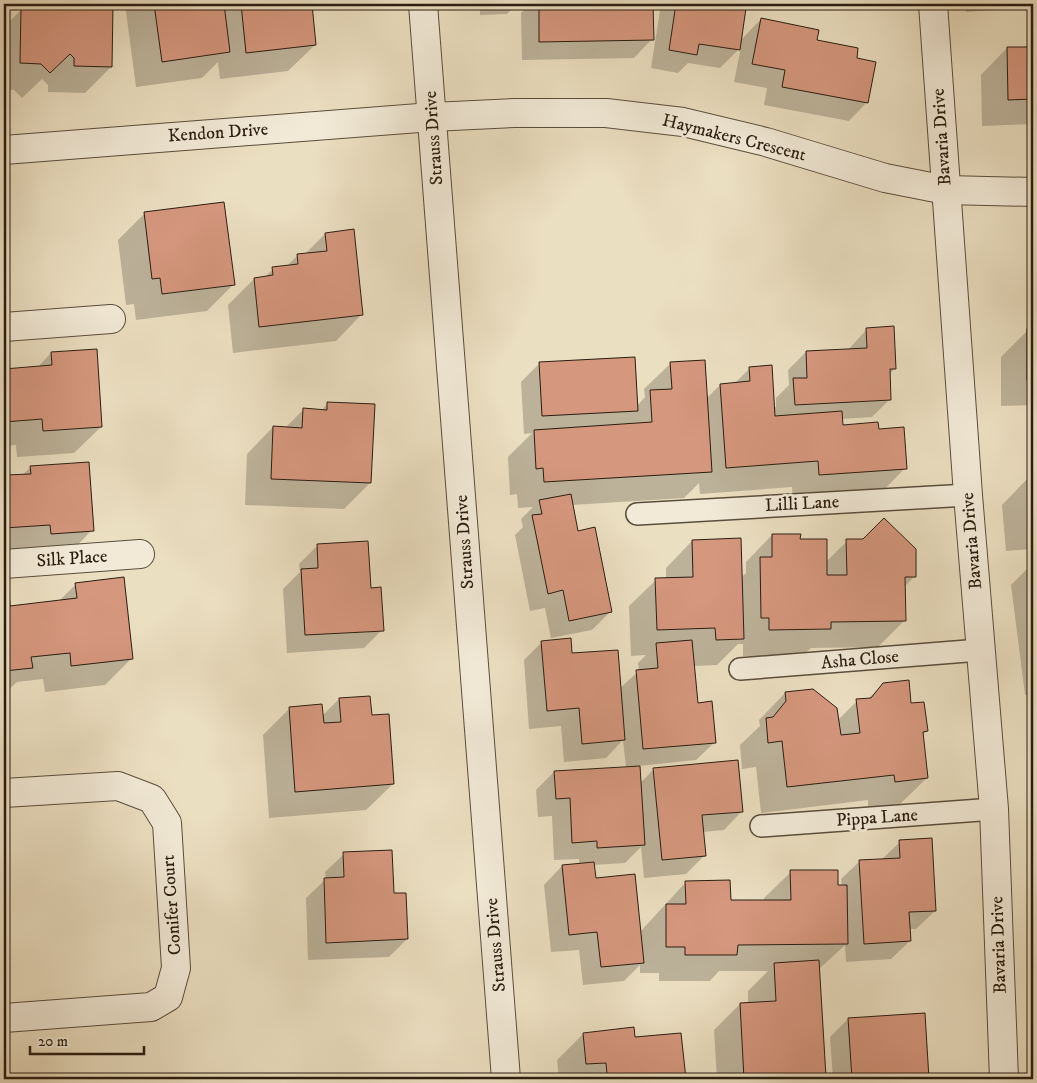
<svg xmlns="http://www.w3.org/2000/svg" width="1037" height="1083" viewBox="0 0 1037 1083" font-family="'IM FELL DW Pica',serif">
	<rect width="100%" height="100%" fill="#ebdfc1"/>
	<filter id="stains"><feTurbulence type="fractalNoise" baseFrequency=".004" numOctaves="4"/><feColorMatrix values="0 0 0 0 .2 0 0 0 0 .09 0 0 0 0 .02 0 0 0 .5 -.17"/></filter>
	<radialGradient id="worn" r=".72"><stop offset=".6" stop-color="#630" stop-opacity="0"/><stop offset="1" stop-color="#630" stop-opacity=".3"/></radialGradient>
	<g fill="#0003">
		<path d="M27 4 113 5 111 67 85 93 48 92V85L42 79 22 98 14 90 4 89V27Z"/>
		<path d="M125 4H311L315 45 288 71 220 79 218 62 202 78 136 87Z"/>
		<path d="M480 4H517L507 14 480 15Z"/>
		<path d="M530 4H652V39L634 58 522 60 521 13Z"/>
		<path d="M661 4H730L740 41 761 19 855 59 867 102 849 121 764 105 767 88 734 82 741 47 720 68 688 63 678 73 651 68Z"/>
		<path d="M966 4H1033V7L966 12Z"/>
		<path d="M1007 48H1033V124L982 126 981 75Z"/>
		<path d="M145 213 233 285 207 311 136 320 134 304 126 305 118 240Z"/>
		<path d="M325 234 362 314 336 341 233 353 228 305 254 279 264 278 273 269 286 267 297 256 304 255Z"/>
		<path d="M867 329 895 368 889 375 890 399 872 417 841 419V426L878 430 905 468 879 495 793 501 792 487 700 494 699 483 684 498 572 505 577 532 611 611 592 630 551 638 545 608 530 611 515 535 523 527 521 519 533 507 518 508 517 494 510 495 508 457 532 433 524 434 521 382 540 363 637 406 645 397 644 389 671 363 706 399 720 385 734 384 750 368 774 407H776V398L789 385 788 370 806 352 848 350Z"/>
		<path d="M1033 330V405L1001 406V357L1027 331Z"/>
		<path d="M51 353 101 427 74 453 17 457 16 445 4 446V370L37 368Z"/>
		<path d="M328 403 370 483 344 509 245 505 247 454 273 427 285 428 303 410 321 411Z"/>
		<path d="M31 467 92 530 66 557 4 552V477L22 475Z"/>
		<path d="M1028 478H1033V549L1006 551 1002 505Z"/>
		<path d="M772 535 799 541 826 562 847 541 915 576 904 587V621L878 647 811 648 803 655 743 656V644H738L717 665 693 666 696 704 715 742 696 760 639 766 640 783 654 769 742 811 724 830 702 832 704 856 686 874 644 878 641 847 625 863 593 865 595 879 640 932 686 882 729 902 764 901V898L791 872 842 886 841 879 860 861 881 860 900 842 935 911 916 929H909L910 941 891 959 846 962 845 945 818 970 825 1076 822 1079H717L714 1030 740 1004 748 1003V991L768 971H719L710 981H659V973H640V965L624 981 583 985 579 950 551 952 544 885 562 866 579 865V859L554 860 552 816 538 817 536 790 554 772 626 768 623 740 606 758 564 762 561 726 529 729 524 660 542 642 571 655 620 688 639 671 638 663 646 655 631 656 629 606 656 580 666 579V568L692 541 741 578 746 573V562Z"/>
		<path d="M318 545 369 590 382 630 364 648 287 653 283 589 300 572 299 564Z"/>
		<path d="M1033 563V694L1025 695 1011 585Z"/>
		<path d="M76 584 131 659 105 685 45 692 43 679 17 682 4 694V592H7L9 607 58 602Z"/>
		<path d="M883 684 910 704 927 731 922 735 927 778 900 804 868 808V800L761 813 756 767 742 769 740 745 760 726 759 720 785 693 838 720 857 701 868 699Z"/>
		<path d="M339 699 371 717 393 784 366 810 269 818 263 735 290 708 322 716Z"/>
		<path d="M1033 795V817L1030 799Z"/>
		<path d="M344 854 392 895 407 939 389 957 308 960 306 898 326 879 325 872Z"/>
		<path d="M924 1014 928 1079H833L830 1037 848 1019Z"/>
		<path d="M583 1034 634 1039 680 1034 685 1079H559L557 1060Z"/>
	</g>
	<g fill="#d5977e" stroke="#2a1d10">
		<path d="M26 4H113L112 67 74 66V58L70 54 50 73 41 64 20 63 21 8Z"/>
		<path d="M154 4H224L230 52 162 62Z"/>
		<path d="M241 4H312L316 45 246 53Z"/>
		<path d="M539 4H653L654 40 539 42Z"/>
		<path d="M676 4H732L746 8 740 50 699 44 697 55 669 50Z"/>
		<path d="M761 18 819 30 817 40 858 48 857 58 876 62 868 103 782 87 785 70 752 64Z"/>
		<path d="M1007 47H1033V99L1008 100Z"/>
		<path d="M224 202 235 285 162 294 160 278 152 279 144 212Z"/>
		<path d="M354 229 363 315 259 327 254 278 273 275 272 267 298 264 297 254 327 251 325 233Z"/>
		<path d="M894 326 896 369H890L891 400 795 405 793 378H807L806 351 867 348 866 328Z"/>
		<rect x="1027" y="329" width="6" height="51"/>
		<path d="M97 349 102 427 43 431 42 419 4 422V369L52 365 51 352Z"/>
		<path d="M635 357 638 411 542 416 539 362Z"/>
		<path d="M705 360 712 472 544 482 543 468 536 469 534 430 652 422 650 390 672 389 670 362Z"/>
		<path d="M772 365 775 416 842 411 843 425 878 422 879 429 904 427 907 469 819 475 818 461 726 468 720 384 750 381 749 367Z"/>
		<path d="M327 402 375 404 371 483 271 479 273 426 302 428 303 408 327 410Z"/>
		<path d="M89 462 94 531 51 534 50 525 4 528V475L31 474 30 466Z"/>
		<path d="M1028 477H1033V525H1032Z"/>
		<path d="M571 494 578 531 595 527 612 612 569 621 563 590 548 594 532 515 542 514 539 500Z"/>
		<path d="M884 518 916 549V577H905L906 621 831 622V629L769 630V618H761L760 557H772V534H801L800 539H827V575H847L846 539H863Z"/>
		<path d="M741 538 744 639 716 640 715 628 657 630 655 578 693 577 692 540Z"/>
		<path d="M368 541 371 588 381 587 384 631 305 635 301 569 318 568 317 544Z"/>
		<path d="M124 577 133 659 71 666 70 653 31 657 33 668 4 671V591L9 590 10 606 77 598 75 583Z"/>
		<path d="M571 638 572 653 618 650 625 740 582 744 579 708 547 711 541 641Z"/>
		<path d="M692 640 698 703 712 701 716 743 643 749 636 670 658 668 656 643Z"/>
		<path d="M909 680 911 703 924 702 928 731 923 732 928 778 895 782 894 775 787 787 782 741 768 743 766 718 773 717 786 701 785 692 813 689 837 708 841 735 860 733 856 699 871 698 883 683Z"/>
		<path d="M370 696 372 715 389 714 394 784 295 792 289 707 322 704 324 723 341 722 339 698Z"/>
		<path d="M738 760 743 812 702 815 706 856 662 860 653 768Z"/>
		<path d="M640 766 645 845 597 848V841L572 843 570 798 556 799 554 771Z"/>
		<path d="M932 838 936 911 909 912 911 941 864 944 859 860 900 858 899 840Z"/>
		<path d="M392 850 394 893H406L408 939 326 943 324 878 344 877 343 852Z"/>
		<path d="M594 862 596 878 635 874 644 963 601 967 597 932 569 935 562 865Z"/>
		<path d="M790 870H838V885H847L848 944 738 945 737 955H685V947H666V904H686L685 881 730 880 731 900H791Z"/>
		<path d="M819 960 826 1077 744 1079 740 1003 776 1001 774 963Z"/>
		<path d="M925 1013 929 1079H852L848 1018Z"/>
		<path d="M634 1027 635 1037 681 1033 686 1079H593V1076L607 1074 606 1063 586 1064 583 1033Z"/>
	</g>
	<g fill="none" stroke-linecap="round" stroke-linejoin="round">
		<defs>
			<g id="service">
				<path d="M637 514 968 495"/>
				<path d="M740 669 980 650"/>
				<path d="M761 826 994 809"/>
			</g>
			<g id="minor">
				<path d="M933 4 968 495 994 809 1004 1079"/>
				<path d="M4 150 432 117 514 113H606L683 122 766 142 885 178 946 190 1033 192"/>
				<path d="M4 327 111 319"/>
				<path d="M4 564 140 554"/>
				<path d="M4 793 118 786 152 799 167 823 176 968 168 997 151 1007 4 1018"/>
			</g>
			<path id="tertiary" d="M423 4 506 1079"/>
		</defs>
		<use href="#service" stroke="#5a4e3c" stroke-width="24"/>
		<use href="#minor" stroke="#5a4e3c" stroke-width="30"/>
		<use href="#tertiary" stroke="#5a4e3c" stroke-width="30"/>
		<use href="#service" stroke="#f2ead7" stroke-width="21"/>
		<use href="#minor" stroke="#f2ead7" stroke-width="28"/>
		<use href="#tertiary" stroke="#f2ead7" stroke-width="28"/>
	</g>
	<g text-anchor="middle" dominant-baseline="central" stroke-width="5" stroke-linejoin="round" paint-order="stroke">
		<g font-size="18" fill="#2a1d10" stroke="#f2ead7">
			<text transform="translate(218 133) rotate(-4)">Kendon Drive</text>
			<text transform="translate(942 137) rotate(-94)">Bavaria Drive</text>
			<text transform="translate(434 138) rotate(-94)">Strauss Drive</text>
			<text transform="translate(734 138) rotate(14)">Haymakers Crescent</text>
			<text transform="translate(802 504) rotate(-3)">Lilli Lane</text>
			<text transform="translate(972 541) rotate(-95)">Bavaria Drive</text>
			<text transform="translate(465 542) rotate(-94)">Strauss Drive</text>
			<text transform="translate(72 559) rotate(-4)">Silk Place</text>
			<text transform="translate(860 660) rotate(-5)">Asha Close</text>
			<text transform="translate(877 818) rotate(-4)">Pippa Lane</text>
			<text transform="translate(172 905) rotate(-94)">Conifer Court</text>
			<text transform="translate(496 945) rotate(-95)">Strauss Drive</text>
			<text transform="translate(999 945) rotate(-92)">Bavaria Drive</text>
		</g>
	</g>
	<rect width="1037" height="1083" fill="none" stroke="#ebdfc1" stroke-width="20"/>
	<rect x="5" y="5" width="1027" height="1073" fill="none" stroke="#2a1d10" stroke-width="2.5"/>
	<rect x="10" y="10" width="1017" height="1063" fill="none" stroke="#2a1d10"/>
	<path d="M30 1046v8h114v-8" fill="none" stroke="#2a1d10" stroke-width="2.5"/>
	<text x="38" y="1046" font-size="15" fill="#2a1d10" stroke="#f2ead7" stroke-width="4" paint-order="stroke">20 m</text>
	<rect width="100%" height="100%" filter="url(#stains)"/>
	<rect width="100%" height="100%" fill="url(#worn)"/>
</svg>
